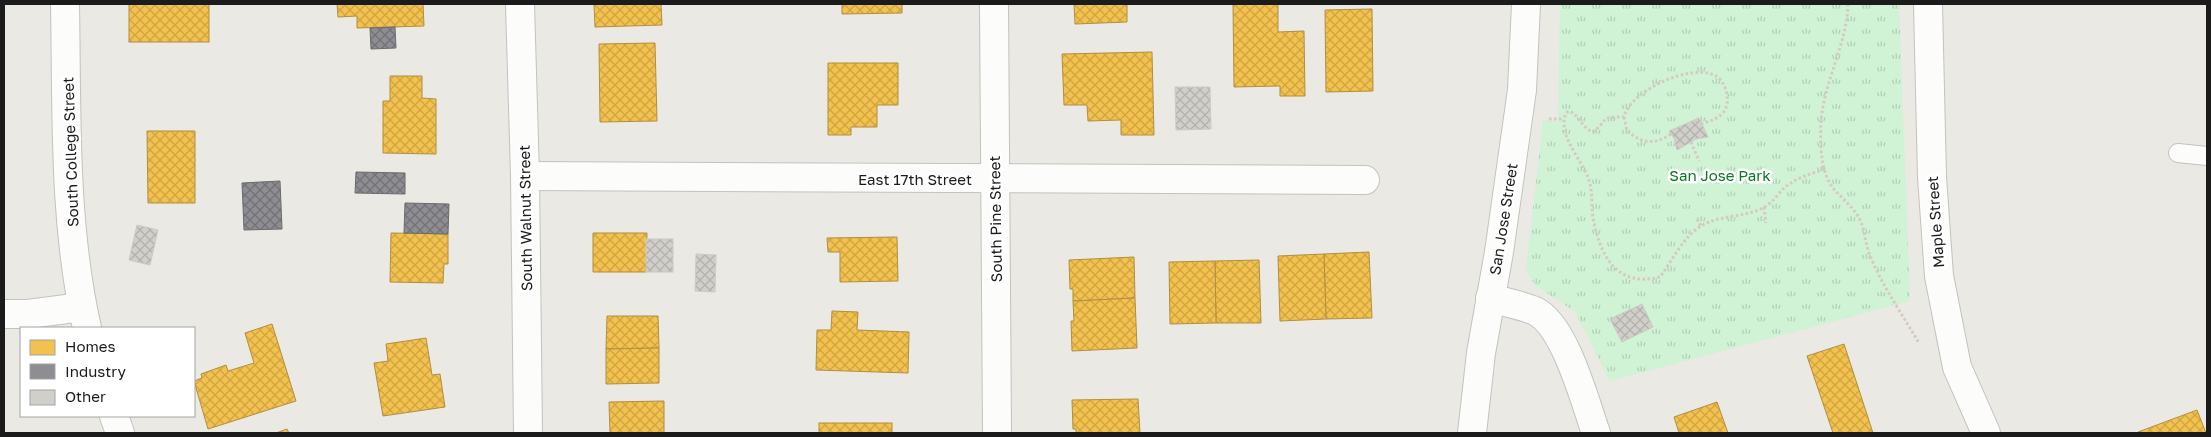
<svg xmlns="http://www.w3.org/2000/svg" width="2211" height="437" viewBox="0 0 2211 437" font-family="'Golos Text',sans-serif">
	<defs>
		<pattern id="park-tufts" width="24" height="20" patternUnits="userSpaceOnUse" patternTransform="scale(1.25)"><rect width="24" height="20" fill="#d0f2d5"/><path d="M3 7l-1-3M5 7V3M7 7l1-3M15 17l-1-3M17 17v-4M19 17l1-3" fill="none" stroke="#b2cfb6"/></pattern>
		<pattern id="homes-cross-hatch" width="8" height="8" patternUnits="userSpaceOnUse" patternTransform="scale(1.25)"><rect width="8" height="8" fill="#f2c14e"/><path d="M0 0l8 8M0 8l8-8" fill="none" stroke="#cfa544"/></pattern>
		<pattern id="industry-cross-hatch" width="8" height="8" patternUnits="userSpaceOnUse" patternTransform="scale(1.25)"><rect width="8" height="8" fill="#8d8d92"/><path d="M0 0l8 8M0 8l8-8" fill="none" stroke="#727276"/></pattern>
		<pattern id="building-cross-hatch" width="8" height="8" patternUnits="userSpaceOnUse" patternTransform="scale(1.25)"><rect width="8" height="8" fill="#d0cfca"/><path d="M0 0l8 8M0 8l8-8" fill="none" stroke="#b2b1ad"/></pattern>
	</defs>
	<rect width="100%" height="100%" fill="#eae9e3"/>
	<path fill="url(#park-tufts)" d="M1560 4H1899L1910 301 1610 381 1575 312 1535 285 1526 269 1543 120 1558 122Z"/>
	<g fill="url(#homes-cross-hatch)" stroke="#b28f3f">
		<rect x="129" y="4" width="80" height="38"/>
		<path d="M337 4H434H423L424 26 357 28V16L338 17Z"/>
		<path d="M594 4H661L662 25 595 27Z"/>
		<path d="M842 4H902V13L842 14Z"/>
		<path d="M1074 4H1127V22L1075 24Z"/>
		<path d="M1233 4H1278V32L1304 31 1305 96H1280V86L1234 87Z"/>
		<path d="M1372 9 1373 91 1326 92 1325 10Z"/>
		<path d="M655 43 657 121 600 122 599 44Z"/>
		<path d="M1152 52 1154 135H1121V120L1088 121 1087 105H1064L1062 54Z"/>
		<path d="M828 63H898V105H877V127H851V135H828Z"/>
		<path d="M390 76H422V98L436 99V154L383 153V101H390Z"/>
		<path d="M147 131H195V203H148Z"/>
		<path d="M391 233 448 234V264H444L443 283 390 282Z"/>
		<path d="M593 233H647L646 272H593Z"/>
		<path d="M897 237 898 281 840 282V252H828L827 238Z"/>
		<path d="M1369 252 1372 318 1326 319 1324 254Z"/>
		<path d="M1324 254 1326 319 1280 321 1278 256Z"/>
		<path d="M1134 257 1135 298 1073 301V289H1070L1069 260Z"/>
		<path d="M1259 260 1261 323H1216L1215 261Z"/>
		<path d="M1215 261 1216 323 1170 324 1169 262Z"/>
		<path d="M1135 298 1137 348 1072 351 1071 321H1074L1073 301Z"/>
		<path d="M832 311 858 312 857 330 909 332 908 373 816 370 817 330H831Z"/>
		<path d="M607 316H658L659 348 606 349Z"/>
		<path d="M272 324 296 401 208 429 194 381 202 378 201 374 226 365 228 371 254 363 245 333Z"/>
		<path d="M426 338 432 375 440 374 445 407 383 416 374 363 388 361 386 344Z"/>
		<path d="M1844 344 1873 433H1833L1807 356Z"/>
		<path d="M659 348V383L606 384V349Z"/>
		<path d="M1138 399 1140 433H1076V429H1073L1072 400Z"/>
		<path d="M664 401V433H610L609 402Z"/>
		<path d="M1717 402 1728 433H1679L1674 417Z"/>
		<path d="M2197 410 2206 433H2139L2138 432Z"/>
		<rect x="819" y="423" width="73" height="10"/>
		<path d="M287 429 289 433H276Z"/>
	</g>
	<g fill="url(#industry-cross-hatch)" stroke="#6b6b6e">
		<path d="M395 27 396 48 371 49 370 28Z"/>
		<path d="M356 172 405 173V194L355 193Z"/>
		<path d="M280 181 282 229 244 230 242 183Z"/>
		<path d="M405 203 449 204 448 234 404 233Z"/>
	</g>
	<g fill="url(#building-cross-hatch)" stroke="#cdcac5">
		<path d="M1175 87H1210L1211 129 1176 130Z"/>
		<path d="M1699 118 1708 137 1696 139 1677 150 1674 138 1669 131Z"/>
		<path d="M137 225 158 230 150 265 129 260Z"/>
		<rect x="646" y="239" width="27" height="33"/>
		<path d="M696 254 716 255 715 292 695 291Z"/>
		<path d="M1642 304 1653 327 1622 342 1610 319Z"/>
	</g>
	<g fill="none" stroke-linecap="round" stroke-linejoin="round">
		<defs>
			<path id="service" d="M2178 153 2207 156"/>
			<g id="minor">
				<path d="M65 4C67 112 63 222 87 328"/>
				<path d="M520 4 525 176 528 433"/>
				<path d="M525 176 1365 180"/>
				<path d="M1490 298C1504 302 1521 305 1535 311 1565 325 1585 402 1596 433"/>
				<path d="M4 314H28L82 307"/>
				<path d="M114 416 120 433"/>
				<path d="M1472 433 1481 353 1499 252 1522 90 1526 4"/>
			</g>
			<g id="tertiary">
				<path d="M994 4 997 433"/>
				<path d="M1928 4 1932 177 1939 276 1957 367 1986 433"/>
			</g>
		</defs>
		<use href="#service" stroke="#c2c2bf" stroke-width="20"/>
		<use href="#minor" stroke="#c2c2bf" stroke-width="30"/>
		<use href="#tertiary" stroke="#c2c2bf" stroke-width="30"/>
		<g stroke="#d6c9c4" stroke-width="3" stroke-dasharray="2.5 2.5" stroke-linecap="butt">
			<path d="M1848 4C1847 44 1824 81 1821 122 1820 142 1820 171 1833 188 1842 199 1854 207 1860 220 1865 230 1865 242 1869 253 1881 284 1902 314 1919 343"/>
			<path d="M1624 117 1627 131C1643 144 1654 145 1671 134"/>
			<path d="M1549 119H1563"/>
			<path d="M1701 124C1708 121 1716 120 1722 114 1732 104 1727 83 1716 76 1691 62 1630 91 1624 117 1598 117 1609 120 1593 132 1582 128 1580 116 1569 111L1566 113C1557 136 1582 159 1589 180 1593 193 1591 205 1593 218 1600 255 1616 288 1660 277 1672 261 1683 237 1701 226 1722 213 1751 219 1770 203 1775 199 1779 193 1783 189 1795 178 1810 174 1825 169"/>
			<path d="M1691 142 1699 161"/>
			<path d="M1764 207 1766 223"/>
			<path d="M1697 219 1701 226"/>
		</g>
		<use href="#service" stroke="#fcfcfb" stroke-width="18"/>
		<use href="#minor" stroke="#fcfcfb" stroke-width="28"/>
		<use href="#tertiary" stroke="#fcfcfb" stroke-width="28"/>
	</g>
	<g text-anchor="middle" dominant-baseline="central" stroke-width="5" stroke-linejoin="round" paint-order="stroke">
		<g font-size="15" fill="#1b1b1b" stroke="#fff">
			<text transform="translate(70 152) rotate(-92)">South College Street</text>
			<text x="915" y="179">East 17th Street</text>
			<text transform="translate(525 218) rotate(-91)">South Walnut Street</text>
			<text transform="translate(995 219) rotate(-91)">South Pine Street</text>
			<text transform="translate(1503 219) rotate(-81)">San Jose Street</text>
			<text transform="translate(1935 222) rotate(-94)">Maple Street</text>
		</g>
		<g font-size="15" fill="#0a7823" stroke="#fff">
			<text x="1720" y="175">San Jose Park</text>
		</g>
	</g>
	<rect width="2211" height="437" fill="none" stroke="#1b1b1b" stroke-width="10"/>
	<rect x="20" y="327" width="175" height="90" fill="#ffffff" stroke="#a4a4a4"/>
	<rect x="30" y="340" width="25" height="15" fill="#f2c14e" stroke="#a4a4a4"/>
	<text x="65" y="352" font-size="15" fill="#1b1b1b">Homes</text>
	<rect x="30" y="364" width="25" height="15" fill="#8d8d92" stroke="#a4a4a4"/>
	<text x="65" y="377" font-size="15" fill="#1b1b1b">Industry</text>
	<rect x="30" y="390" width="25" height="15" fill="#d0cfca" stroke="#a4a4a4"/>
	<text x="65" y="402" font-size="15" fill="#1b1b1b">Other</text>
</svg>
